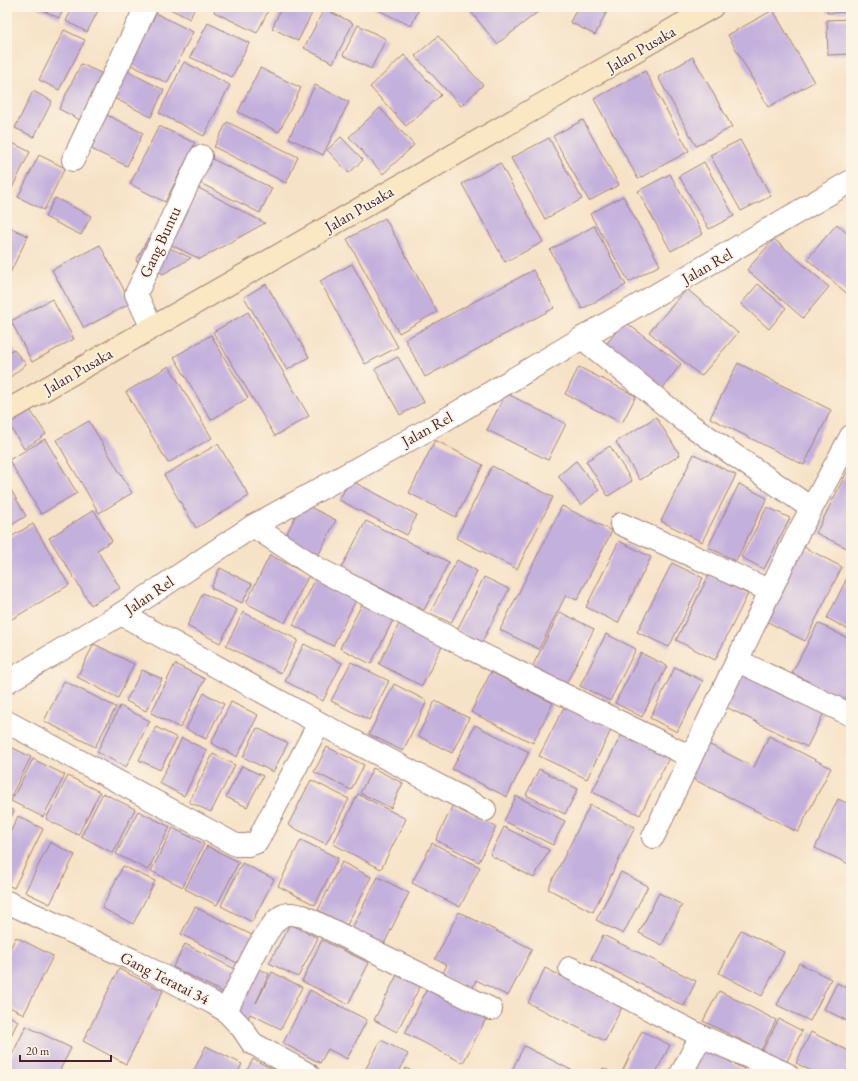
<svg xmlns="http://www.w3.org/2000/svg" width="858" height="1081" viewBox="0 0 858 1081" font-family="'EB Garamond',serif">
	<rect width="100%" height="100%" fill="#fcf5e5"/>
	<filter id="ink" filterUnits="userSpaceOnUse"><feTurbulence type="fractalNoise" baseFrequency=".025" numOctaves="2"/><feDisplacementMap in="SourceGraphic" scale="8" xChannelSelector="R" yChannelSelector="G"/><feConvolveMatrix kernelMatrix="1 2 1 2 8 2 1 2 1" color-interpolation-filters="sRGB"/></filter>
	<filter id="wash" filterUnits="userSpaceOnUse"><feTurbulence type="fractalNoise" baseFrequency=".012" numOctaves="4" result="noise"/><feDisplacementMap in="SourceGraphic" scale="16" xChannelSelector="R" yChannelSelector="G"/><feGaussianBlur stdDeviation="0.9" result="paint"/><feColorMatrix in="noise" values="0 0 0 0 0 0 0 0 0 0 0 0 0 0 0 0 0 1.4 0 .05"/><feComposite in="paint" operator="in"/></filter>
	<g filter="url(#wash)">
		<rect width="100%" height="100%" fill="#f6e2c6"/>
		<g id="blocks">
			<g fill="#c4b0dd">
				<path d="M36 7H65L59 18Z"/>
				<path d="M73 7H100L87 32 66 21Z"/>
				<path d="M166 7H195L190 19Z"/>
				<path d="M216 7H270L257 33 214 12Z"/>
				<path d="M282 7H315L298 41 272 28Z"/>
				<path d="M372 7H420L411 26Z"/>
				<path d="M467 7H544L497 44Z"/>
				<path d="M578 7H609L595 35 570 22Z"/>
				<path d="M827 7H851V12L827 13Z"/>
				<path d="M324 9 353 23 333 63 304 48Z"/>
				<path d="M773 10 814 82 768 107 728 35Z"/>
				<path d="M151 11 193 32 167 83 125 62Z"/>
				<path d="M851 19V54L828 55 827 20Z"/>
				<path d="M208 23 249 43 232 77 190 57Z"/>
				<path d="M358 25 386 39 371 69 343 55Z"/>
				<path d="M64 30 85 40 59 90 39 80Z"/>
				<path d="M438 36 483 85 461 106 415 56Z"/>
				<path d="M404 55 441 95 406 126 370 87Z"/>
				<path d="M693 57 732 127 696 146 658 77Z"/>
				<path d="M184 62 230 85 204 136 159 113Z"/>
				<path d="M81 64 105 75 82 121 59 109Z"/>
				<path d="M260 68 301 88 279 132 238 112Z"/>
				<path d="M123 69 164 90 151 117 110 96Z"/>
				<path d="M645 71 689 151 638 179 594 99Z"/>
				<path d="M315 85 349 102 323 155 289 138Z"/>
				<path d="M33 91 52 101 34 137 15 128Z"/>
				<path d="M380 108 414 145 383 174 349 137Z"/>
				<path d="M103 113 143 133 127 166 87 147Z"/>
				<path d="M583 120 619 185 589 201 553 136Z"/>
				<path d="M227 122 298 157 286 183 214 147Z"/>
				<path d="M159 126 195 143 165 202 130 184Z"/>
				<path d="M341 137 363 160 349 173 327 150Z"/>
				<path d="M549 138 582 199 545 219 511 158Z"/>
				<path d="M7 140 30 152 7 198Z"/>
				<path d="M740 140 771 196 741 211 710 155Z"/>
				<path d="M39 155 65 168 44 210 18 197Z"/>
				<path d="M210 158 272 188 260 213 198 182Z"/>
				<path d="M704 162 734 216 709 229 679 176Z"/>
				<path d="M500 163 543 242 505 262 462 184Z"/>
				<path d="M670 174 703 234 671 251 638 191Z"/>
				<path d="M191 184 265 223 200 259 165 242Z"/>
				<path d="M623 196 660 265 629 282 590 214Z"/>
				<path d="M55 198 91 216 81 235 45 217Z"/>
				<path d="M385 218 437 312 399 333 347 239Z"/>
				<path d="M837 224 851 237V297L807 259Z"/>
				<path d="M7 226 28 236 7 279Z"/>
				<path d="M594 226 626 285 582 309 550 250Z"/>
				<path d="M148 238 191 258 163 274 136 261Z"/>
				<path d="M774 239 829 287 803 318 747 270Z"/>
				<path d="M100 245 131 303 84 328 52 270Z"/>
				<path d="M352 264 398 347 365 364 320 281Z"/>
				<path d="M533 270 554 308 425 377 405 339Z"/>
				<path d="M266 284 309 357 287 370 244 297Z"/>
				<path d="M758 284 786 308 769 329 741 304Z"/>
				<path d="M687 289 738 333 701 376 649 332Z"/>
				<path d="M52 299 74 339 32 362 11 321Z"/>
				<path d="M248 312 309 416 275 436 213 332Z"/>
				<path d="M624 321 681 364 659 393 602 350Z"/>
				<path d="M211 335 248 398 211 420 174 357Z"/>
				<path d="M13 349 26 364 7 380V355Z"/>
				<path d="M398 357 424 402 400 415 375 369Z"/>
				<path d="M738 363 831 410 804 465 710 418Z"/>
				<path d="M169 366 212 438 168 463 126 392Z"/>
				<path d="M579 367 636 396 622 423 565 394Z"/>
				<path d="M506 393 566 424 548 460 487 430Z"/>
				<path d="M28 407 46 434 24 449 7 421Z"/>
				<path d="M656 417 680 455 640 480 616 442Z"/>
				<path d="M89 421 132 493 99 513 56 440Z"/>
				<path d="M45 439 77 493 41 514 9 460Z"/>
				<path d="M435 440 483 465 456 517 409 493Z"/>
				<path d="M218 444 249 496 196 528 164 475Z"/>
				<path d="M610 446 632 481 608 496 586 461Z"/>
				<path d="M694 454 736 475 702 542 661 521Z"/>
				<path d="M576 461 599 490 581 505 558 476Z"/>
				<path d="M851 464V550L816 533Z"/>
				<path d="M492 466 553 497 517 569 456 538Z"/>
				<path d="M350 480 417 515 407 535 339 500Z"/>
				<path d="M7 483 26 516 7 528Z"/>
				<path d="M739 484 767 498 736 561 708 547Z"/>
				<path d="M302 503 336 520 318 556 284 539Z"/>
				<path d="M562 506 612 531 577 600 566 595 539 649 500 630Z"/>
				<path d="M767 507 790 518 764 569 741 557Z"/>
				<path d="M94 510 112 541 97 550 120 588 91 605 49 538Z"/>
				<path d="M366 521 449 562 424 610 341 568Z"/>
				<path d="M33 524 69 585 7 622V539Z"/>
				<path d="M619 541 651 557 618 623 586 607Z"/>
				<path d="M800 545 842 567 805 641 762 619Z"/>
				<path d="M270 555 309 575 285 623 246 603Z"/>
				<path d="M457 560 477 571 451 623 430 613Z"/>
				<path d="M672 563 703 578 669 647 637 632Z"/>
				<path d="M220 568 252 584 242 603 211 588Z"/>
				<path d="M851 570V631L827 618Z"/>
				<path d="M709 575 748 594 715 660 676 640Z"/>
				<path d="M484 577 509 589 482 642 457 630Z"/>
				<path d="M316 578 357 598 333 646 293 625Z"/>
				<path d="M203 593 237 610 220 643 187 626Z"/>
				<path d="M363 602 394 618 371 664 340 648Z"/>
				<path d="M243 612 298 640 281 673 226 646Z"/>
				<path d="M560 612 594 629 565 686 531 669Z"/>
				<path d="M401 620 444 642 422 686 379 664Z"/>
				<path d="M818 623 851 640V688L845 700 792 673Z"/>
				<path d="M606 634 636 649 610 701 580 686Z"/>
				<path d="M94 644 134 664 118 698 77 677Z"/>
				<path d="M304 644 342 663 323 701 285 681Z"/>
				<path d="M641 653 667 666 642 717 615 703Z"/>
				<path d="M351 662 389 681 369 720 331 701Z"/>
				<path d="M175 664 205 679 180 728 151 713Z"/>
				<path d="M675 667 703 681 677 732 650 718Z"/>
				<path d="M142 670 162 679 146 711 126 701Z"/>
				<path d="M739 671 824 713 807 747 722 705Z"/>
				<path d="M491 672 553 703 533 743 471 712Z"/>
				<path d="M64 681 116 707 95 747 44 721Z"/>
				<path d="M394 684 427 701 403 751 369 734Z"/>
				<path d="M204 693 224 704 206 739 186 729Z"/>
				<path d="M435 701 469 718 452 753 418 736Z"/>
				<path d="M231 702 258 715 237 757 211 743Z"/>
				<path d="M565 705 612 728 587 779 539 756Z"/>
				<path d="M120 706 150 721 126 767 97 752Z"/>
				<path d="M475 725 529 752 507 797 452 769Z"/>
				<path d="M156 727 177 738 160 770 139 760Z"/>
				<path d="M257 728 288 743 273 772 243 757Z"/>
				<path d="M623 732 670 756 640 815 592 792Z"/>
				<path d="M769 736 831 768 798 832 689 777 706 743 754 767Z"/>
				<path d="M182 738 207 750 184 796 159 783Z"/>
				<path d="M7 745 31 757 9 800 7 799Z"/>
				<path d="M327 747 364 765 351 790 314 772Z"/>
				<path d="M213 754 235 765 211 812 189 802Z"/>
				<path d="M33 759 65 775 43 817 11 801Z"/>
				<path d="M242 766 263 776 247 807 226 797Z"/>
				<path d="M373 768 403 783 391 808 360 793Z"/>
				<path d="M539 769 578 789 565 814 526 795Z"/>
				<path d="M68 776 100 792 78 835 46 819Z"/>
				<path d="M311 780 349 799 326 844 288 825Z"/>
				<path d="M103 793 135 809 113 853 81 836Z"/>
				<path d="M358 794 406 819 381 869 333 844Z"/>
				<path d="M516 796 565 821 553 845 504 821Z"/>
				<path d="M838 799 851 805V865L815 848Z"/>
				<path d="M453 805 496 827 479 862 436 840Z"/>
				<path d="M590 805 635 827 593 912 548 889Z"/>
				<path d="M7 807 14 811 7 824Z"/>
				<path d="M138 811 170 827 148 870 116 854Z"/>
				<path d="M18 816 43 829 14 888 7 885V839Z"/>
				<path d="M504 827 549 850 534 878 490 855Z"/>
				<path d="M173 828 204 844 183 887 151 871Z"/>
				<path d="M301 840 338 858 315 905 278 886Z"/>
				<path d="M50 842 75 855 50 904 25 892Z"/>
				<path d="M432 843 480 867 460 907 412 883Z"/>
				<path d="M207 846 239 862 217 905 185 889Z"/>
				<path d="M342 862 371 877 347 925 318 910Z"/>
				<path d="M242 863 274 879 252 922 221 906Z"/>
				<path d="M123 866 155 881 133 924 102 908Z"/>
				<path d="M621 872 648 886 623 934 596 920Z"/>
				<path d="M378 877 409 893 383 946 351 930Z"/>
				<path d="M659 893 682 905 662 945 639 933Z"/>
				<path d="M195 907 256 937 241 965 181 934Z"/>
				<path d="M459 912 532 949 508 996 476 980 472 990 442 975 447 965 435 959Z"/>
				<path d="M290 924 318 938 298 977 269 963Z"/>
				<path d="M741 930 784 952 762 996 719 973Z"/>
				<path d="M603 935 696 981 684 1006 591 959Z"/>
				<path d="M16 937 53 956 24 1014 7 1006V955Z"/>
				<path d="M322 940 369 963 348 1004 302 981Z"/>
				<path d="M185 944 237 970 226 994 173 967Z"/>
				<path d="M799 963 831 979 810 1021 777 1005Z"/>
				<path d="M253 965 269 974 256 1003 272 972 302 987 281 1029 250 1014 247 1021 229 1013Z"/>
				<path d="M401 967 424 978 397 1032 374 1020Z"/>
				<path d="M545 968 622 1007 605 1041 528 1003Z"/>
				<path d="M119 969 163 991 126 1064 83 1041Z"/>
				<path d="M837 983 851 990V1023L824 1009Z"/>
				<path d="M429 985 488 1015 463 1063 405 1033Z"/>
				<path d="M310 990 367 1020 347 1059 328 1049 320 1063 283 1043Z"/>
				<path d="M719 991 776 1020 761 1050 703 1021Z"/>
				<path d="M7 1015 18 1021 7 1044Z"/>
				<path d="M779 1019 802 1031 784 1067 760 1055Z"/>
				<path d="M26 1026 71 1048 58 1074H7V1065Z"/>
				<path d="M642 1031 670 1045 655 1074H621Z"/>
				<path d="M811 1032 851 1052V1074H817L796 1063Z"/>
				<path d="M381 1040 408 1054 398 1074H363Z"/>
				<path d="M206 1046 242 1064 237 1074H192Z"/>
				<path d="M524 1046 579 1074H510Z"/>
				<path d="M701 1047 744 1069 742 1074H687Z"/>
				<path d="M253 1059 282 1074H245Z"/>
				<path d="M406 1068 417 1074H404Z"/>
				<path d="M603 1068 615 1074H600Z"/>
			</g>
		</g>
	</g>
	<g filter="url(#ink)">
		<use href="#blocks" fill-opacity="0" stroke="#a08078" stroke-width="1"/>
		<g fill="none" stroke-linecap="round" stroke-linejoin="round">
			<defs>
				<g id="minor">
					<path d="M73 160 146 7"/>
					<path d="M152 328 136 294 201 156"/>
					<path d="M582 338 686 422 811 508"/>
					<path d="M621 524 771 591"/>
					<path d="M253 526 317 568 465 646 691 757 798 533 851 436"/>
					<path d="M121 614 319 723 485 810"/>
					<path d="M738 661 851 715"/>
					<path d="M7 682 121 614 253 526 438 424 582 338 851 181"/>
					<path d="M7 722 236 845H248L257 842 319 723"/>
					<path d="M653 837 691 757"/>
					<path d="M7 902 133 960 213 1003 226 1011 242 1028 252 1043 308 1074"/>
					<path d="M570 968 701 1036"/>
					<path d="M226 1011C237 991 264 926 282 916 289 912 296 915 303 916L491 1009"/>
					<path d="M681 1074 701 1036 787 1074"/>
				</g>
				<path id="secondary" d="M7 411 712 7"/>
			</defs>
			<use href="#minor" stroke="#a08078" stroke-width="24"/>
			<use href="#secondary" stroke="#a08078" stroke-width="24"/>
			<use href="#minor" stroke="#fff" stroke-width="22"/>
			<use href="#secondary" stroke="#fae7c3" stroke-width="22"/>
		</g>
	</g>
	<g text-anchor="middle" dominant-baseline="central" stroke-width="3.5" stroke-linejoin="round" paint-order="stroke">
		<g font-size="16" fill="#4a1f2b" stroke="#fcf5e5">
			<text transform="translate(641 49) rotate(-30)">Jalan Pusaka</text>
			<text transform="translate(359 209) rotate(-30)">Jalan Pusaka</text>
			<text transform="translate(160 242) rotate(-65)">Gang Buntu</text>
			<text transform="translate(707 266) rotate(-30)">Jalan Rel</text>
			<text transform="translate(78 371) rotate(-30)">Jalan Pusaka</text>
			<text transform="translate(427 429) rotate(-29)">Jalan Rel</text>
			<text transform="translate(149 595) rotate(-34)">Jalan Rel</text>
			<text transform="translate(165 978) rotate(27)">Gang Teratai 34</text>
		</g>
	</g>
	<rect width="858" height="1081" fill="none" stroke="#fcf5e5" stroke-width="24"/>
	<path d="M20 1055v6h91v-6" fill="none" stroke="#4a1f2b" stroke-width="2"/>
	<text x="26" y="1055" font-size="12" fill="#4a1f2b" stroke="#fcf5e5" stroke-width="3" paint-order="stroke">20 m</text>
</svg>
